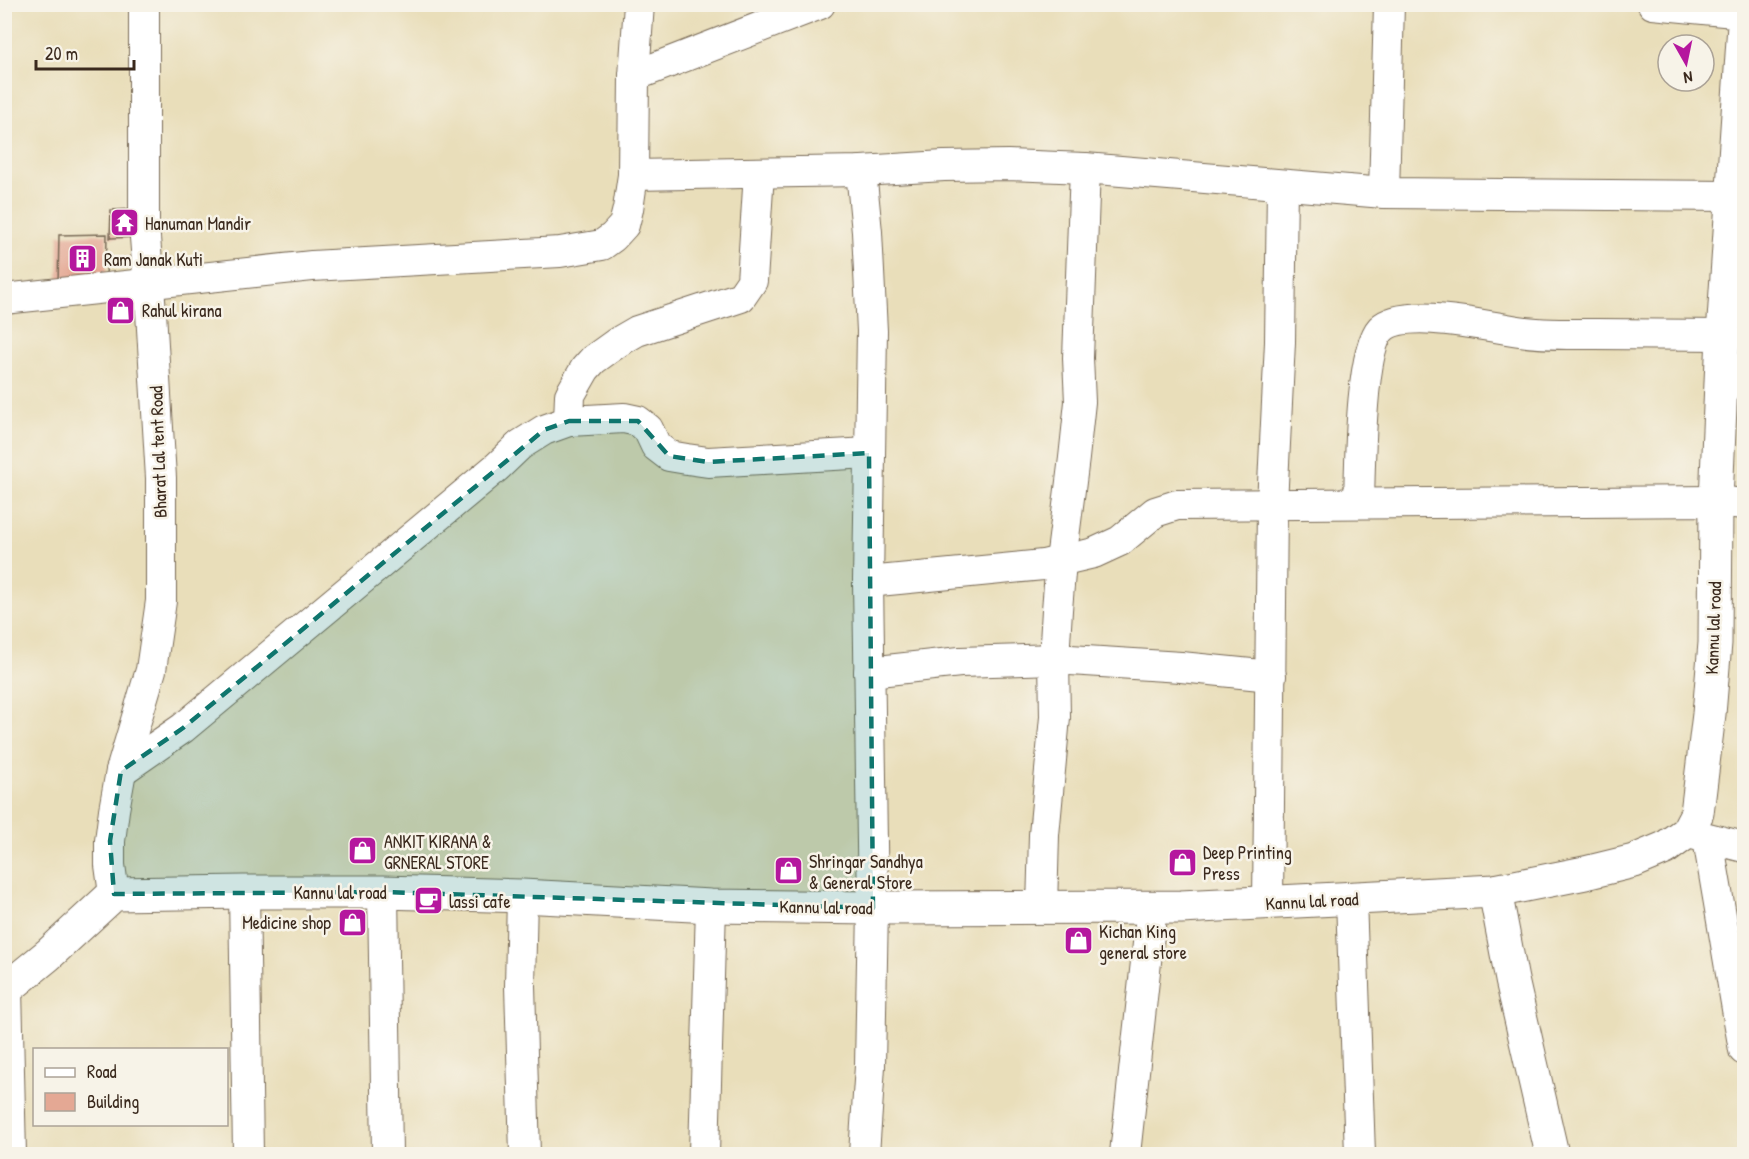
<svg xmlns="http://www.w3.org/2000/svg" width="1749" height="1159" viewBox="0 0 1749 1159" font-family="'Patrick Hand',sans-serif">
	<rect width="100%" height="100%" fill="#f7f3e8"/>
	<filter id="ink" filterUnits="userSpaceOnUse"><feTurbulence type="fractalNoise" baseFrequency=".0167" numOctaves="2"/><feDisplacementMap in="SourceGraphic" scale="12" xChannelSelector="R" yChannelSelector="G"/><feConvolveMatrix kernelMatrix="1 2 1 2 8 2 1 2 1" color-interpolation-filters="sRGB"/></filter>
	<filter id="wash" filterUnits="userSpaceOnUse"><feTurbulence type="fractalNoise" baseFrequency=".008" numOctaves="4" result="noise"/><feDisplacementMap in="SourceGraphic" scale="24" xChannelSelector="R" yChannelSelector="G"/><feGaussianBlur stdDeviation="1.35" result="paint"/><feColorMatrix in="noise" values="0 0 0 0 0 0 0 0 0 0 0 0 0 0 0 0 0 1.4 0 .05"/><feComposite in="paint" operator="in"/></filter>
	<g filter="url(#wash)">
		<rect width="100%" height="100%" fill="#e9deba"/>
		<g id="blocks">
			<g fill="#e4a894">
				<path d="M138 209V237L110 238 111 210Z"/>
				<path d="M107 234 106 283 58 285 59 235Z"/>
			</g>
		</g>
	</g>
	<g filter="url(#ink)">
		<use href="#blocks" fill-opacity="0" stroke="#786955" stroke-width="1.5"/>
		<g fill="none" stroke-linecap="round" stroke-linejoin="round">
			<defs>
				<g id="minor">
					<path d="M1653 4 1744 13"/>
					<path d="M634 76 820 4"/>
					<path d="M861 171 867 232 872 331 868 582 873 908 870 1066 864 1154"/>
					<path d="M633 175 861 171 944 166 1008 165 1085 168 1384 193 1732 196 1744 198"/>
					<path d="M1384 193 1389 4"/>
					<path d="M4 299 312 266 560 252 602 245 613 237 624 225 628 209 633 175 634 76 639 4"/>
					<path d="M569 421 570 395 585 369 593 360 618 342 637 331 741 297 752 281 759 173"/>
					<path d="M1359 503C1360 469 1360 351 1381 329 1404 306 1489 327 1519 331 1545 335 1570 334 1596 334 1638 334 1681 335 1723 335"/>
					<path d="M868 582 1043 565 1094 553 1120 541 1155 512 1177 505 1716 501 1744 504"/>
					<path d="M869 672 960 662 1054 659 1181 667 1271 676"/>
					<path d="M121 771 183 728 497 467 520 445 544 430 569 421 624 418 638 421 648 429 656 446 669 456 687 459 708 462 869 453"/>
					<path d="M1692 834 1744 847"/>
					<path d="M1708 839 1744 1050"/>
					<path d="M244 892 248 1154"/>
					<path d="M383 892 387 1154"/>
					<path d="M114 894 110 865V841L114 810 121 771 151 670 161 601V478L151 312 144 225V4"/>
					<path d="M522 896 520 986 525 1154"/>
					<path d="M1351 899 1360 1154"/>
					<path d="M1268 903 1272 504 1280 342 1282 185"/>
					<path d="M1042 908 1044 835 1055 717 1054 659 1057 610 1061 561 1074 458 1080 402 1078 358 1085 168"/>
					<path d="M7 989 11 1154"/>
					<path d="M704 1154 711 906"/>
					<path d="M1125 1154 1152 907"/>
				</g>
				<g id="tertiary">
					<path d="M1495 891 1512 980 1552 1154"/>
					<path d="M4 991 48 955 114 894 244 892H383L522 896 711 906 873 908 1181 907 1495 891 1585 873 1634 861 1665 848 1687 832 1697 813 1709 714 1715 643 1716 501 1723 335 1744 25"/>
				</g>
			</defs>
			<use href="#minor" stroke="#786955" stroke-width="32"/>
			<use href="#tertiary" stroke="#786955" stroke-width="35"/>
			<use href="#minor" stroke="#fff" stroke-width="30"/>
			<use href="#tertiary" stroke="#fff" stroke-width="33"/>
		</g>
	</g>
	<path fill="#0f766e" fill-opacity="0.2" stroke="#0f766e" stroke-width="4.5" stroke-dasharray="12 8" stroke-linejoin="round" d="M569 421H638L669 456 708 462 869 453 873 908 383 892 114 894 110 841 121 771 183 728 544 430Z"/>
	<defs>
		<symbol id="temple-square" viewBox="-11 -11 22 22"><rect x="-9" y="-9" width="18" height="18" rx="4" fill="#b5179e" stroke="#f7f3e8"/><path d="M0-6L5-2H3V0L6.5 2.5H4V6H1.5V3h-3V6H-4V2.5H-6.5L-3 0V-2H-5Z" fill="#fff"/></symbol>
		<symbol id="building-square" viewBox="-11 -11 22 22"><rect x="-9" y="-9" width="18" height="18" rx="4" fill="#b5179e" stroke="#f7f3e8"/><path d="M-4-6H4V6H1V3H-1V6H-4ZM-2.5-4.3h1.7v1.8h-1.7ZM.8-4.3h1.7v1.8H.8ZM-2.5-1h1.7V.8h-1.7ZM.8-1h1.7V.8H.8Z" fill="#fff"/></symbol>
		<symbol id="shop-square" viewBox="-11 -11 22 22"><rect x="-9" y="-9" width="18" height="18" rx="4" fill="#b5179e" stroke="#f7f3e8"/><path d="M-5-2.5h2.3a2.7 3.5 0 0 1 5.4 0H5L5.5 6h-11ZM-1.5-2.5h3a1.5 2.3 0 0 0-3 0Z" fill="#fff"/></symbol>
		<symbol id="cafe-square" viewBox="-11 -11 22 22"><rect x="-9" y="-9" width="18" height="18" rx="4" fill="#b5179e" stroke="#f7f3e8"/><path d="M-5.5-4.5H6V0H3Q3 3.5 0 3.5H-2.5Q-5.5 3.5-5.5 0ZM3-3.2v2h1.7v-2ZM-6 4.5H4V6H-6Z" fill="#fff"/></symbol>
	</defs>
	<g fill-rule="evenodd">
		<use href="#temple-square" x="108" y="206" width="33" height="33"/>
		<use href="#building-square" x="66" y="242" width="33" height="33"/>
		<use href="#shop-square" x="104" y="294" width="33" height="33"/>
		<use href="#shop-square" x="346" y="834" width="33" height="33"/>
		<use href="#shop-square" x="1166" y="846" width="33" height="33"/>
		<use href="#shop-square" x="772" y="854" width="33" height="33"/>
		<use href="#cafe-square" x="412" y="884" width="33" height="33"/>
		<use href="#shop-square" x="336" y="906" width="33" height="33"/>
		<use href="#shop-square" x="1062" y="924" width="33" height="33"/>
	</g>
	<g text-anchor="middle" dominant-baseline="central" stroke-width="5" stroke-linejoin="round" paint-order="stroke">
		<g font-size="18" fill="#3b2a1e" stroke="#f7f3e8" text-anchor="start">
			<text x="145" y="223">Hanuman Mandir</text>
			<text x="104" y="259">Ram Janak Kuti</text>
			<text x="142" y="310">Rahul kirana</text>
			<text x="384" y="841">ANKIT KIRANA &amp;<tspan x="384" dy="21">GRNERAL STORE</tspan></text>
			<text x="1203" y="852">Deep Printing<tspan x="1203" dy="21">Press</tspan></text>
			<text x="809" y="861">Shringar Sandhya<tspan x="809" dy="21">&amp; General Store</tspan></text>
			<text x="449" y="901">lassi cafe</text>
			<text x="331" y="922" text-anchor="end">Medicine shop</text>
			<text x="1099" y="931">Kichan King<tspan x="1099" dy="21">general store</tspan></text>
		</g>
		<g font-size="18" fill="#3b2a1e" stroke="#f7f3e8">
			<text transform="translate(158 452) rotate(-92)">Bharat Lal tent Road</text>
			<text transform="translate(1713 628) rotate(-88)">Kannu lal road</text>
			<text x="340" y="892">Kannu lal road</text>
			<text transform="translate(1312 901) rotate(-3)">Kannu lal road</text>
			<text transform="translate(826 907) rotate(1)">Kannu lal road</text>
		</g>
	</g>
	<rect width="1749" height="1159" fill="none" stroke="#f7f3e8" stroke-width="24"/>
	<rect x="33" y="1048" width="195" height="78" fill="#f7f3e8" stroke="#aca397" stroke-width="1.5"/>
	<rect x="45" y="1068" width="30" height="9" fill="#ffffff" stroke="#aca397" stroke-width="1.5"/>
	<text x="87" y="1078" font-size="18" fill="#3b2a1e">Road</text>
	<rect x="45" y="1093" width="30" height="18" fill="#e4a894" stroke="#aca397" stroke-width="1.5"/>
	<text x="87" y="1108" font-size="18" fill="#3b2a1e">Building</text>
	<g transform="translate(1686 63) rotate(171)"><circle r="28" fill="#f7f3e8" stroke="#aca397" stroke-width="1.5"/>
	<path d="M0-4.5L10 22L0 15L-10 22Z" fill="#b5179e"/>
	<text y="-9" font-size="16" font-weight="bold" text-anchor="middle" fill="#3b2a1e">N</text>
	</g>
	<path d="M36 60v9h98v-9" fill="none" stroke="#3b2a1e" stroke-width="3"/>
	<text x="45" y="60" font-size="18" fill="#3b2a1e" stroke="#f7f3e8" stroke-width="4.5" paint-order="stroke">20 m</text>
</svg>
